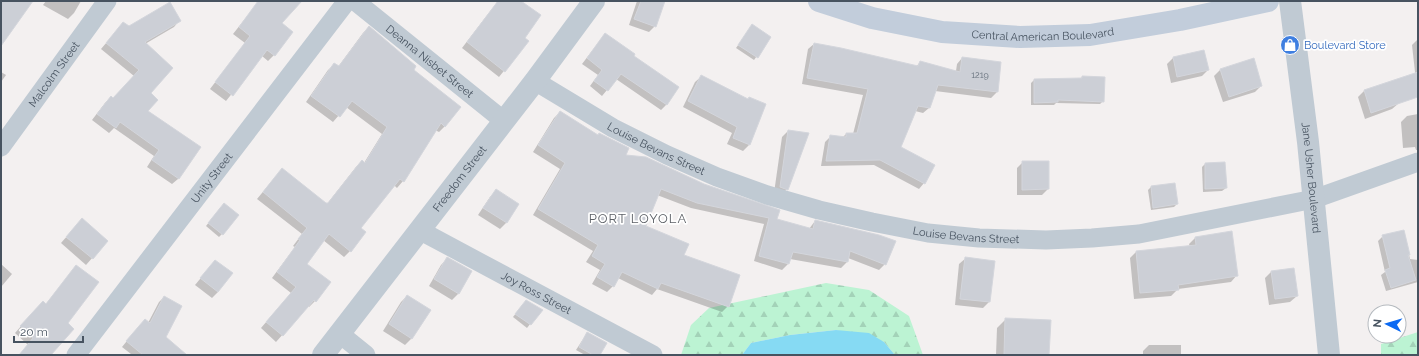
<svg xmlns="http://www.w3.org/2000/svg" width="1419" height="356" viewBox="0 0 1419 356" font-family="Raleway,sans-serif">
	<defs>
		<pattern id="forest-firs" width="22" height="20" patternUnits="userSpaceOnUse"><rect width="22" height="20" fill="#bcf3d3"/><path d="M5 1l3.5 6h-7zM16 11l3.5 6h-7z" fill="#a3d2b8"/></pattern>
	</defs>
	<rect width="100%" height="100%" fill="#f3f0f0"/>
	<g fill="url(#forest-firs)">
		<path d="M826 283 869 290 909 316 923 355H895L884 342 836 330 790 335 751 343 742 355H681L691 325 709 308Z"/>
		<path d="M1418 332V355H1381V344Z"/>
	</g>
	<path fill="#86daf3" d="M836 330 869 333 884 342 895 355H742L751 343 790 335Z"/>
	<g fill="#0003">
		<path d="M46 1H81L74 13 68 19 43 5Z"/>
		<path d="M277 1H301L280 23 274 55 268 61 262 56 226 101 210 89 245 43 233 34 256 5Z"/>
		<path d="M498 1H520L524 38 528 41 499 77 462 48Z"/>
		<path d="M637 1H663L655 26 649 32 629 25Z"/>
		<path d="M179 21 174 27 145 44 149 93 147 111 200 147 178 179 172 184 147 167 154 156 114 128 109 133 92 120 105 103 111 97 113 99 134 76 101 49 118 29Z"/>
		<path d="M752 26 770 38 754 60 736 48Z"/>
		<path d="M369 27 412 70 445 126 439 132 435 130 403 181 397 188 394 185 359 228 350 251 344 257 323 240 305 264 315 301 309 307 308 306 276 342 261 328 291 293 272 278 295 247 293 246 302 234 257 199 276 176 327 204 356 167 362 161 364 163 382 134 346 107 333 122 306 102 328 70 335 64 338 67 363 33Z"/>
		<path d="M605 34 632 56 678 88 666 105 661 110 616 79 602 96 590 86 598 75 582 64Z"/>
		<path d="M1418 39V81H1416L1412 45Z"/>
		<path d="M814 44 916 67 920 62 956 71 957 64 962 58 1000 63 997 92 991 98 935 91 929 108 923 113 915 111 900 148 924 183 919 189 874 165 821 166 825 142 831 136 842 138 846 134H853L863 95 802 84 808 49Z"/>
		<path d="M1204 51 1208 70 1202 76 1171 83 1167 64 1173 58Z"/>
		<path d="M1220 70 1261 86 1255 92 1223 102 1214 76Z"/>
		<path d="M1 72 6 75 1 82Z"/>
		<path d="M702 76 748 100 765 105 749 145 743 151 727 144 732 133 683 107 695 82Z"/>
		<path d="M1082 77 1103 101 1100 104 1056 103 1054 105H1031V83L1034 80 1080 79Z"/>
		<path d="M1392 82 1399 103 1392 109 1365 119 1358 97 1364 91Z"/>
		<path d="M560 112 625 156 776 220 809 229 815 221 885 264 879 270 848 258 847 262 841 268 790 259 788 264 782 270 754 261 764 224 691 208 657 195 644 226 683 255 728 306 722 312 657 289 652 295 618 278 613 286 607 292 592 284 600 270 586 262 593 251 533 215 560 169 533 152 554 118Z"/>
		<path d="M1418 114V150H1416L1415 147 1403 148 1401 122 1407 116Z"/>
		<path d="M788 131 787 189 781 195 774 193 782 137Z"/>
		<path d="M1023 162 1048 189 1042 195H1017V168Z"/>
		<path d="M1205 164 1226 188 1222 191 1203 192 1202 167Z"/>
		<path d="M1151 187 1177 204 1174 207 1151 210 1148 190Z"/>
		<path d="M496 191 518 205 506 223 500 229 478 215 490 197Z"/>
		<path d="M221 207 222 234 219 237 206 226Z"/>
		<path d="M76 226 107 241 86 265 61 243Z"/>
		<path d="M1404 231 1410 259 1418 260V282L1386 291 1381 275 1385 272 1378 241 1383 236Z"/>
		<path d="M1195 238 1237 275 1231 282 1178 289 1171 296 1134 299 1130 258 1136 252 1190 247 1189 244Z"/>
		<path d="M966 258 989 302 983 308 955 305 959 264Z"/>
		<path d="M447 259 471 271 458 294 452 300 429 286 441 265Z"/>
		<path d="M215 261 218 292 212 298 195 285Z"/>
		<path d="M1 264 12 274 1 287Z"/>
		<path d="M76 266 66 323 50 355H19L28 345 15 333 37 308 46 304Z"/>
		<path d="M1271 272 1297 296 1290 302 1269 305 1265 278Z"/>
		<path d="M407 296 412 338 405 345 383 331 401 302Z"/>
		<path d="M164 297V337L167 355H130L131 354 122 347 140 325 148 323 159 302Z"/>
		<path d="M523 304 541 310 527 328 513 317Z"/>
		<path d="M1006 319 1048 355H996L997 328Z"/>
		<path d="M587 333 599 355H585L576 350Z"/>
		<path d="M1149 345H1181V355H1143V351Z"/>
	</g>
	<g fill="#cccfd6" stroke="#d4d6dc">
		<path d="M1 1H33L1 46Z"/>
		<path d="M258 1H302L282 23 293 32 275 56 267 50 233 96 215 82 250 36 239 27Z"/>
		<path d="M498 1H521L541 15 525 38 529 41 505 72 467 42Z"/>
		<path d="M641 1H665L656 27 634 19Z"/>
		<path d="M170 2 181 21 145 42 173 68 151 93 158 100 148 111 201 147 179 179 152 160 159 150 120 122 116 128 97 114 111 96 113 98 139 70 106 43 123 22 129 26Z"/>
		<path d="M752 24 771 37 758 58 738 45Z"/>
		<path d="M369 26 416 66 414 70 461 107 445 127 441 123 404 182 400 179 361 228 366 232 351 252 329 234 307 264 331 282 316 302 314 300 283 336 266 322 296 287 277 272 300 240 298 239 307 228 263 192 282 168 326 203H328L362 160 365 163 387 127 352 101 340 117 311 96 334 63 339 66Z"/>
		<path d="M605 33 635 54 634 56 679 87 667 105 621 74 608 91 594 81 602 70 587 58Z"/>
		<path d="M814 43 841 48 918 66 920 61 960 72 962 57 1001 62 998 92 938 85 930 108 918 106 901 147 935 165 925 184 880 160 826 161 830 135 846 137V133H857L868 89 807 78Z"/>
		<path d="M1204 50 1209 70 1177 77 1173 57Z"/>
		<path d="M1254 58 1262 86 1229 97 1220 69Z"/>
		<path d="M1418 72V97L1371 113 1364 90Z"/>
		<path d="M701 75 748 99 749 97 766 104 750 145 733 138 737 127 688 101Z"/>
		<path d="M1082 76 1105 77 1104 102 1058 100V102L1034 103V79L1082 78Z"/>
		<path d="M560 111 598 135 599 133 629 148 626 155 646 157 704 184 780 210 777 219 813 229 815 220 879 235 896 241 886 265 850 251 848 262 793 252 789 264 759 256 769 218 697 203 661 189 646 226 689 244 684 255 740 275 729 307 661 283 658 289 622 272 614 287 597 277 605 264 592 256 598 245 538 209 565 163 538 145Z"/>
		<path d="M788 130 809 133 788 190 780 187Z"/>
		<path d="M1022 161H1049V189L1022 190Z"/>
		<path d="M1225 162 1227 188 1205 189V163Z"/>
		<path d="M1175 183 1178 204 1153 208 1151 186Z"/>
		<path d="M496 189 519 204 507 223 483 208Z"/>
		<path d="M224 203 239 215 223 235 208 223Z"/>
		<path d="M82 218 108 241 93 259 66 237Z"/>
		<path d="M1404 230 1410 255H1408L1416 280 1391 288 1385 270 1390 268 1382 235Z"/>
		<path d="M1232 231 1238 276 1178 285 1179 290 1140 293 1136 251 1196 245 1195 237Z"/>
		<path d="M447 257 472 271 459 294 434 279Z"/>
		<path d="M965 257 995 261 990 302 960 299Z"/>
		<path d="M215 260 233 273 218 292 200 278Z"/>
		<path d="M76 265 99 282 68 323 74 329 51 355H19L33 338 20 326 43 301 46 304Z"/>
		<path d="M1294 268 1298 296 1275 299 1271 271Z"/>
		<path d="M407 295 431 310 412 339 389 324Z"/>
		<path d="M164 296 182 306 166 337 187 355H143L126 341 145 319 150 323Z"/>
		<path d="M526 300 543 310 531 325 515 314Z"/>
		<path d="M1005 318 1051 320 1049 355H1004Z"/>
		<path d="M587 332 607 343 600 355H593L579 347Z"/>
	</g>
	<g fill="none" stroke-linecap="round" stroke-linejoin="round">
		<g stroke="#c0cad3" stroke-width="19">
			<path id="s1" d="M355 1 504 121"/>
			<path id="s2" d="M535 81 613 128 667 155 717 177 767 195 819 210 872 222 928 233 979 238 1046 240 1092 238 1139 234 1314 199 1418 162"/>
			<path id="s3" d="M1 147 107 1"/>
			<path id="s4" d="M419 230 653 355"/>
			<path d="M340 334 366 355"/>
			<path id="s5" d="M76 355 347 1"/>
		</g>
		<g stroke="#c0cad3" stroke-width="22">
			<path id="s6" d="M1290 1 1308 142 1329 355"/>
			<path id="s7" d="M323 355 535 81 594 1"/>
		</g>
		<path stroke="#c2cddb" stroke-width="22" id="s8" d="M819 1 872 18 942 32 1020 37 1090 35 1180 20 1268 1"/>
	</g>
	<defs>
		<symbol id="shop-disc" viewBox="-11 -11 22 22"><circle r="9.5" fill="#3f7fe0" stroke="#fff"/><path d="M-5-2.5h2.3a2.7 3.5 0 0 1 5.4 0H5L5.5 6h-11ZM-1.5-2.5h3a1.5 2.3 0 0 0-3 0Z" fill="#fff"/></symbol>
	</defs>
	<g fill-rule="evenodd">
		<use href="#shop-disc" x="1279" y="34" width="22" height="22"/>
	</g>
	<g text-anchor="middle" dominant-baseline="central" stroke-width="3.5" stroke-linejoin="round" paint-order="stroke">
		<g font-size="9" fill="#68727e">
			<text x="980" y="75">1219</text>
		</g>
		<g font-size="11" fill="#475360" stroke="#fff">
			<text stroke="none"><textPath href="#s8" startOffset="228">Central American Boulevard</textPath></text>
			<text stroke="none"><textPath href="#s1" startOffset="96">Deanna Nisbet Street</textPath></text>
			<text stroke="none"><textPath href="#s3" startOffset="90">Malcolm Street</textPath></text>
			<text stroke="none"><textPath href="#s2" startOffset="139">Louise Bevans Street</textPath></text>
			<text stroke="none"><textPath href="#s5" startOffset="223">Unity Street</textPath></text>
			<text stroke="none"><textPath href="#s6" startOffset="178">Jane Usher Boulevard</textPath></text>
			<text stroke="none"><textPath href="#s7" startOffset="223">Freedom Street</textPath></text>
			<text stroke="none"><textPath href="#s2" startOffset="463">Louise Bevans Street</textPath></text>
			<text stroke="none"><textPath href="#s4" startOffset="133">Joy Ross Street</textPath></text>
		</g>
		<g font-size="11" fill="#366cbe" stroke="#fff" text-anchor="start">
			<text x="1304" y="45">Boulevard Store</text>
		</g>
		<g font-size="13" letter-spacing="1" fill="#5c6066" stroke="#fff">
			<text x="638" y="218">PORT LOYOLA</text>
		</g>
	</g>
	<rect width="1419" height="356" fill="none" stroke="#475360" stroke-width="4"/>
	<g transform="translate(1387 324) rotate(275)"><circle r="19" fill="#ffffff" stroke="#b5babf"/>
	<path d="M0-3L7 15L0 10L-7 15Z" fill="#0a69f3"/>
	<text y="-6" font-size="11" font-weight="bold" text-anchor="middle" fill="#475360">N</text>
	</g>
	<path d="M14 336v6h69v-6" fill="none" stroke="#475360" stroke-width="2"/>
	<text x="20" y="336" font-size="12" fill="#475360" stroke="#ffffff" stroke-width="3" paint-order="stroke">20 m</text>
</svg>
